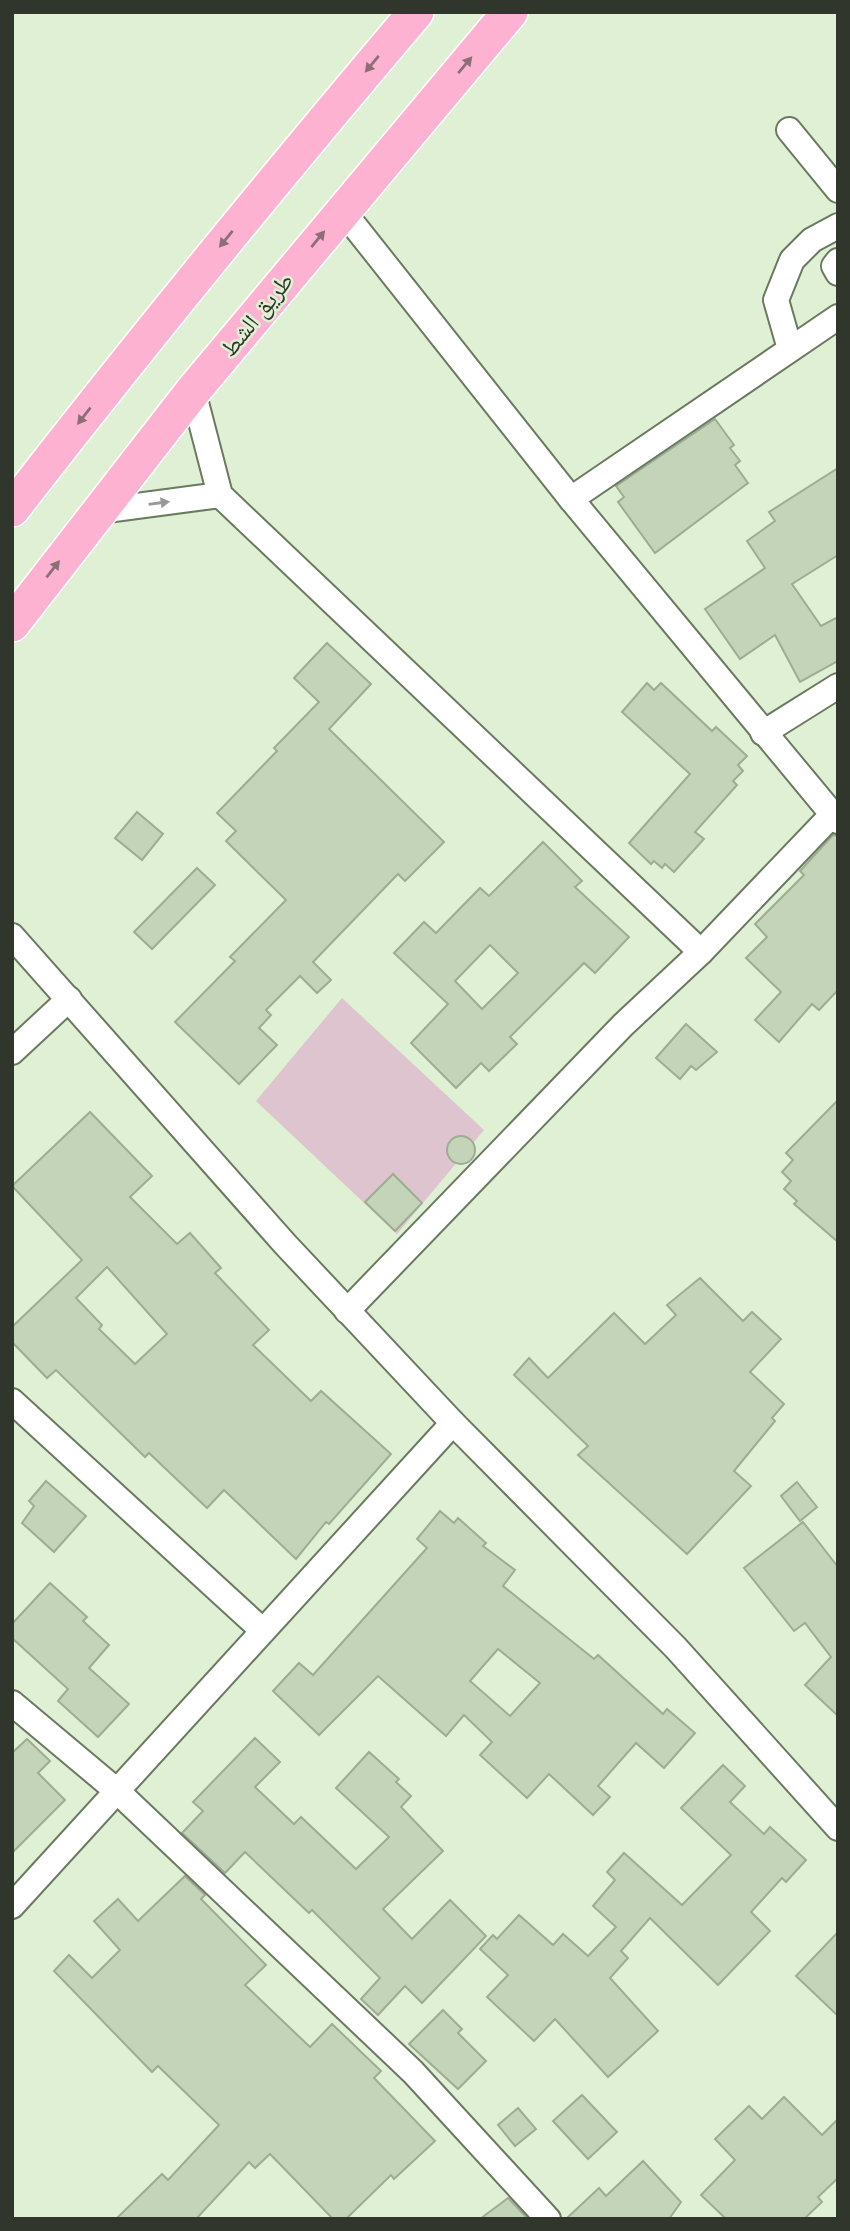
<svg xmlns="http://www.w3.org/2000/svg" width="850" height="2231" viewBox="0 0 850 2231" font-family="'Archivo Narrow','Noto Naskh Arabic',sans-serif">
	<rect width="100%" height="100%" fill="#e0f0d4"/>
	<path fill="#dec4ce" d="M342 998 484 1130 397 1234 256 1101Z"/>
	<g fill="#c4d4b9" stroke="#9dac92" stroke-width="2" fill-rule="evenodd">
		<path d="M715 419 734 445 730 448 740 461 735 465 748 483 655 553 618 502 624 497 616 486Z"/>
		<path d="M838 468V555L792 584 821 626 838 617V661L800 682 775 635 740 659 705 609 765 568 747 541 775 521 769 512Z"/>
		<path d="M327 643 371 684 329 729 444 842 405 881 398 874 313 962 331 980 317 993 300 976 266 1010 271 1015 259 1028 277 1045 239 1084 175 1022 235 961 230 957 286 900 226 841 236 831 217 813 277 751 274 748 319 702 294 678Z"/>
		<path d="M647 683 654 690 661 683 712 731 716 727 747 756 738 765 743 771 733 781 737 785 695 832 704 839 674 872 665 864 662 868 654 861 651 864 629 843 690 774 622 712Z"/>
		<path d="M137 812 163 834 142 860 115 838Z"/>
		<path d="M833 835 838 836V990L819 1010 812 1004 779 1042 755 1020 781 992 746 958 767 937 755 924 804 875 800 871Z"/>
		<path d="M543 842 582 881 575 887 629 937 595 973 584 963 510 1037 517 1044 489 1071 481 1063 456 1088 411 1043 448 1004 394 953 424 922 436 933 480 888 489 896ZM490 945 518 973 482 1009 455 981Z"/>
		<path d="M197 868 215 885 152 949 134 932Z"/>
		<path d="M686 1024 717 1052 696 1070 691 1066 680 1079 656 1058Z"/>
		<path d="M838 1100V1242L794 1204 797 1201 784 1189 791 1181 782 1172 793 1160 786 1153Z"/>
		<path d="M90 1112 152 1176 130 1197 177 1244 190 1233 221 1268 215 1273 269 1330 253 1345 311 1401 321 1391 391 1454 329 1524 326 1522 296 1559 224 1490 207 1508 149 1453 145 1457 56 1370 47 1378 12 1342V1327L82 1260 12 1186ZM107 1267 167 1334 135 1364 99 1329 102 1325 76 1298Z"/>
		<circle cx="461" cy="1150" r="14"/>
		<path d="M393 1174 422 1203 395 1231 365 1202Z"/>
		<path d="M700 1278 743 1321 752 1312 781 1339 750 1372 784 1404 772 1418 775 1421 734 1471 751 1486 687 1554 578 1455 588 1446 514 1375 529 1358 548 1378 614 1313 645 1344 676 1315 667 1305Z"/>
		<path d="M46 1481 86 1516 54 1552 22 1523 34 1506 29 1501Z"/>
		<path d="M797 1482 817 1507 800 1521 781 1496Z"/>
		<path d="M440 1511 454 1523 458 1518 486 1543 483 1546 515 1570 503 1586 594 1659 598 1655 663 1714 667 1709 695 1733 664 1768 636 1743 598 1786 610 1797 593 1815 549 1774 527 1798 480 1755 492 1742 464 1715 446 1736 378 1676 319 1735 273 1691 299 1663 313 1675 427 1548 417 1539ZM498 1649 540 1683 510 1716 470 1681Z"/>
		<path d="M803 1522 838 1567V1716L805 1685 831 1657 805 1623 794 1631 744 1568Z"/>
		<path d="M50 1583 87 1617 83 1621 109 1645 89 1668 129 1704 98 1737 58 1701 68 1689 12 1638V1624Z"/>
		<path d="M255 1738 280 1762 255 1787 294 1824 301 1817 356 1869 389 1837 336 1788 369 1752 399 1779 396 1782 411 1796 401 1807 443 1851 383 1909 412 1939 450 1900 486 1936 422 2003 405 1986 378 2015 361 1999 380 1978 312 1910 309 1913 245 1852 225 1873 182 1833 203 1811 193 1802Z"/>
		<path d="M27 1739 50 1761 38 1773 65 1800 12 1853V1753Z"/>
		<path d="M723 1765 745 1786 730 1802 764 1834 770 1827 806 1860 786 1882 782 1878 751 1912 770 1931 718 1985 650 1918 621 1951 628 1958 610 1978 658 2031 608 2077 555 2019 534 2041 487 1997 508 1975 480 1949 493 1935 497 1939 519 1915 553 1945 563 1934 588 1956 616 1927 593 1906 615 1880 607 1872 624 1853 682 1905 731 1855 681 1808Z"/>
		<path d="M185 1876 205 1895 201 1899 266 1965 245 1985 310 2047 332 2024 381 2071 374 2078 435 2141 394 2179 391 2175 346 2219H333L270 2154 255 2168 249 2162 196 2219H116L162 2174 168 2180 219 2125 158 2066 152 2072 54 1971 69 1955 92 1978 120 1950 94 1921 118 1899 138 1921Z"/>
		<path d="M838 1932V2016L796 1976Z"/>
		<path d="M443 2010 462 2029 458 2033 486 2061 458 2089 409 2044Z"/>
		<path d="M582 2095 617 2132 588 2159 553 2121Z"/>
		<path d="M784 2097 822 2135 838 2119V2178L818 2197 822 2202 804 2219H726L701 2195 735 2160 715 2139 749 2106 762 2119Z"/>
		<path d="M518 2108 536 2129 515 2146 498 2125Z"/>
		<path d="M643 2161 681 2202 669 2219H566L599 2188 606 2196Z"/>
		<path d="M508 2198 528 2219H480Z"/>
	</g>
	<g fill="none" stroke-linecap="round" stroke-linejoin="round">
		<defs>
			<g id="minor">
				<path d="M789 130 838 190"/>
				<path d="M342 210 571 499 838 821"/>
				<path d="M838 261 834 266 838 273"/>
				<path d="M790 349 776 300 792 260 812 240 838 226"/>
				<path d="M193 391 220 495 701 952"/>
				<path d="M571 499 838 317"/>
				<path d="M99 511 220 495"/>
				<path d="M763 733 838 686"/>
				<path d="M12 936 285 1244 453 1423 676 1648 838 1828"/>
				<path d="M12 1052 69 999"/>
				<path d="M347 1311 623 1025 701 952 832 815"/>
				<path d="M12 1401 262 1630"/>
				<path d="M12 1703 117 1791 413 2072 548 2219"/>
				<path d="M12 1906 453 1423"/>
			</g>
			<g id="highway">
				<path d="M12 509C143 340 278 175 416 12"/>
				<path d="M12 624 193 391 510 12"/>
			</g>
		</defs>
		<use href="#minor" stroke="#6b7961" stroke-width="28"/>
		<use href="#highway" stroke="#fff" stroke-width="38"/>
		<use href="#minor" stroke="#fff" stroke-width="24"/>
		<use href="#highway" stroke="#fdb2d1" stroke-width="35"/>
	</g>
	<defs><path id="oneway-solid" d="M-6-.8H1V-3.2L6.5 0L1 3.2V.8H-6Z" transform="scale(1.75)"/></defs>
	<g fill="#8c6e76">
		<use href="#oneway-solid" transform="translate(372 64) rotate(130)"/>
		<use href="#oneway-solid" transform="translate(465 65) rotate(-50)"/>
		<use href="#oneway-solid" transform="translate(226 239) rotate(129)"/>
		<use href="#oneway-solid" transform="translate(318 239) rotate(-51)"/>
		<use href="#oneway-solid" transform="translate(84 416) rotate(128)"/>
		<use href="#oneway-solid" transform="translate(53 569) rotate(-52)"/>
	</g>
	<use fill="#989a96" href="#oneway-solid" transform="translate(159 503) rotate(-8)"/>
	<g text-anchor="middle" dominant-baseline="central" stroke-width="5" stroke-linejoin="round" paint-order="stroke">
		<g font-size="24" fill="#30362c" stroke="#e0f0d4">
			<text transform="translate(256 314) rotate(-51)">طريق الشط</text>
		</g>
	</g>
	<rect width="850" height="2231" fill="none" stroke="#30362c" stroke-width="28"/>
</svg>
